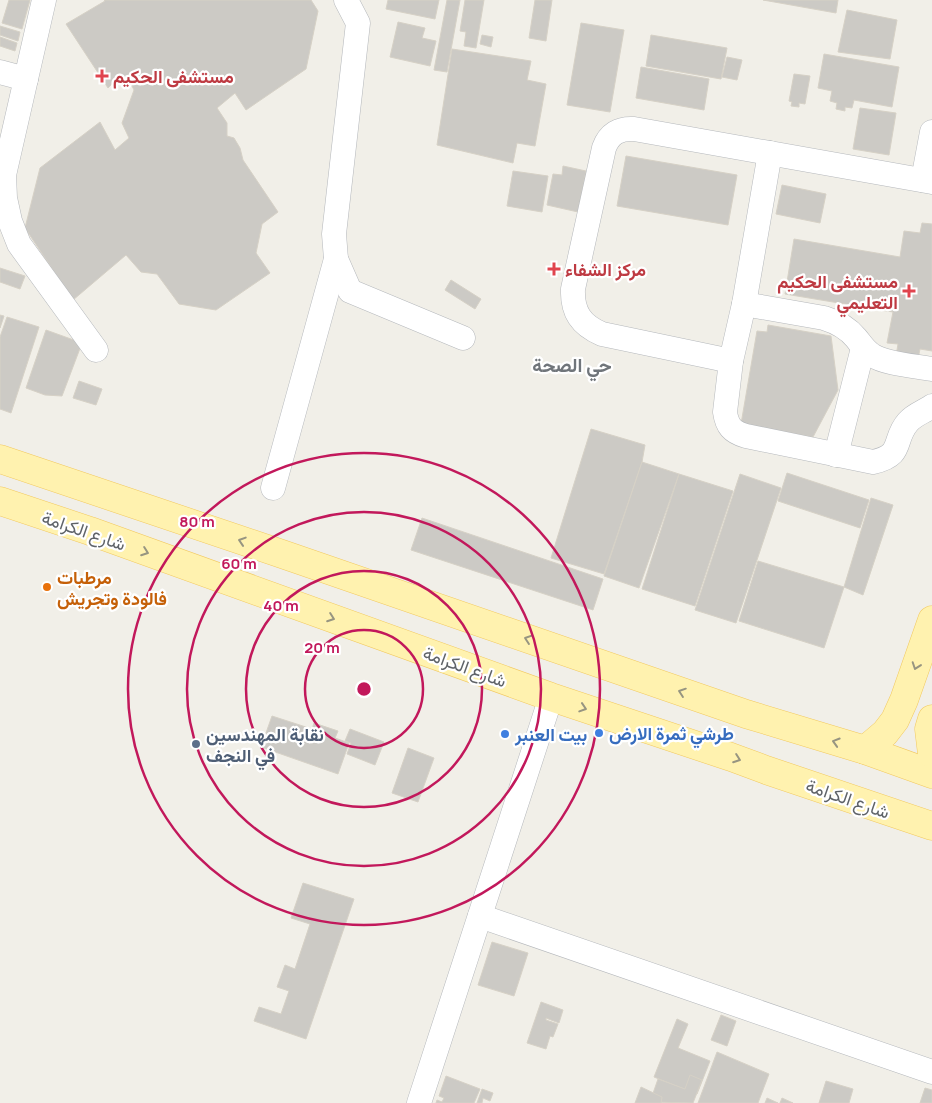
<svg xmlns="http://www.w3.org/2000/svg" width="932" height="1103" viewBox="0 0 932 1103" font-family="Manrope,Vazirmatn,sans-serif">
	<rect width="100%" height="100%" fill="#f1efe8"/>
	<g fill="#cccac5" stroke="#d6d1c6">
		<path d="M9 0H30L22 29 2 23Z"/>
		<path d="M104 0H311L318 11 306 69 246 110 235 93 217 108 227 123V136L234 138 240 148 243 160 278 212 262 224 256 253 270 273 216 310 179 304 157 274 141 272 126 255 73 300 25 228 40 168 100 122 115 150 129 138 122 123 134 90 130 82 121 75 108 88 66 24 105 1Z"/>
		<path d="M388 0H439L435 19 386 9Z"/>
		<path d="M447 0H460L447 72 434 70Z"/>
		<path d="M465 0H484L476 48 464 46 466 32 460 31Z"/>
		<path d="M535 0H552L546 41 529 38Z"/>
		<path d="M763 0H838L836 13Z"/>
		<path d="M847 10 897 20 890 59 838 52Z"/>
		<path d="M398 22 425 28 422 38 436 41 430 66 390 57Z"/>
		<path d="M581 23 624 30 610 112 567 105Z"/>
		<path d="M0 26 20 32 18 41 0 35Z"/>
		<path d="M482 35 493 37 491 47 480 44Z"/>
		<path d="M651 35 727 48 721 79 646 66Z"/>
		<path d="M0 37 17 43 15 51 0 46Z"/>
		<path d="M452 49 531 61 527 80 546 84 535 146 517 143 513 163 437 145Z"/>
		<path d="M824 54 899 67 892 107 854 100 852 108 845 107V111L836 109 837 103 830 101 832 91 818 88Z"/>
		<path d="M727 57 742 60 737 80 722 77Z"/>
		<path d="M641 67 709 79 704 110 636 98Z"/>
		<path d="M794 74 810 76 805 104 799 103V107L791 106 792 102 789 101Z"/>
		<path d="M860 108 896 113 889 155 853 149Z"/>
		<path d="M626 156 737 175 728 225 617 206Z"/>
		<path d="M563 166 586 171 578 212 547 205 553 174 562 175Z"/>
		<path d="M513 171 548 176 542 212 507 206Z"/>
		<path d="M782 185 826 194 820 223 776 214Z"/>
		<path d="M922 223 932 224V351L920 349 918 359 896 356 898 344 887 343 893 312 785 294 794 239 900 257 904 231 920 233Z"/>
		<path d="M0 268 25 276 20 289 0 282Z"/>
		<path d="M451 280 481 299 475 309 445 290Z"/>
		<path d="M0 315 4 316 0 328Z"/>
		<path d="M7 317 39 327 11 413 0 409V337Z"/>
		<path d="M768 325 831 336 838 390 813 437 741 424 757 331 767 332Z"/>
		<path d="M46 330 82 343 62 396 45 395 26 388Z"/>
		<path d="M79 381 102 389 96 405 73 398Z"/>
		<path d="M591 429 645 445 642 462 604 574 551 558Z"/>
		<path d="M642 462 679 474 639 588 604 576Z"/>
		<path d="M787 473 869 500 860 528 778 501Z"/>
		<path d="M679 474 733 491 695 606 642 589Z"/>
		<path d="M740 474 781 488 736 623 695 610Z"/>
		<path d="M871 498 893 505 863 595 844 587Z"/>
		<path d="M422 518 603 579 593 610 411 550Z"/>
		<path d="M758 561 844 587 824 648 739 621Z"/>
		<path d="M272 716 312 729 314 723 338 731 335 738 349 743 338 774 261 747Z"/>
		<path d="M350 729 384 742 375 765 347 754 351 743 345 741Z"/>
		<path d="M408 748 434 758 418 802 392 793Z"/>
		<path d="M303 883 354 899 306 1039 254 1021 259 1007 281 1014 289 991 277 987 285 965 295 969 310 924 291 918Z"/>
		<path d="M492 942 528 953 514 996 478 985Z"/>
		<path d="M541 1002 563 1010 559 1023 546 1018V1020L558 1024 553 1037 550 1036 546 1049 527 1043Z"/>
		<path d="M721 1015 736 1021 727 1046 711 1040Z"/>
		<path d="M677 1019 688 1024 678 1048 710 1061 697 1094 654 1077Z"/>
		<path d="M717 1052 769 1074 758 1103H698Z"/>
		<path d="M690 1075 702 1080 693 1103 650 1102 658 1079 685 1089Z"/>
		<path d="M446 1076 480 1089 474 1103H436L437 1100 442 1102 444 1098 439 1096Z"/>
		<path d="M826 1081 853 1089 849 1103H819Z"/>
		<path d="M641 1087 662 1097 661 1103H635Z"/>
		<path d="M925 1088 932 1090V1103H920Z"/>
		<path d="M482 1089 493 1093 490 1101 483 1098 482 1103H477Z"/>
		<path d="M767 1098 778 1103H765Z"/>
		<path d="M782 1098 793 1103H780Z"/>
	</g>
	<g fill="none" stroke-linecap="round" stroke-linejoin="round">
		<defs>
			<g id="minor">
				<path d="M44 0 4 175 5 198 10 221 19 244 96 350"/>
				<path d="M346 0 358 23 334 234 336 259 350 291 463 338"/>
				<path d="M0 72 26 79"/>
				<path d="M770 153 744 304 731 361 725 412C727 426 732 432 746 436L873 462C905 455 892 440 908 422 915 414 924 412 932 406"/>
				<path d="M923 180 932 132"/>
				<path d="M744 304 824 318C837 322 847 327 856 338 861 344 865 351 872 355 885 364 916 366 932 369"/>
				<path d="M731 361 602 334C581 325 572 312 573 289L604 148C609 134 619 128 634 129L932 182"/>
				<path d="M836 455 863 348"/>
				<path d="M273 488 336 259"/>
				<path d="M480 916 932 1072"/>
				<path d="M419 1103 551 697"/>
			</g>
			<g id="major">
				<path d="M0 459 282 554 746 714 865 750 932 774"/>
				<path d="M0 501 90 531 551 697 731 757 766 770 932 826"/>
				<path d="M932 719 929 729 932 754"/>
				<path d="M865 750 885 733 895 720 904 700 932 620"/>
			</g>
		</defs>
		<use href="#minor" stroke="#b5b8bc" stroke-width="25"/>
		<use href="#major" stroke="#f2c960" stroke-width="29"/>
		<use href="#minor" stroke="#fff" stroke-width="24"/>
		<use href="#major" stroke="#fff2af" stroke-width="28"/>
	</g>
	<defs><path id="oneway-chevron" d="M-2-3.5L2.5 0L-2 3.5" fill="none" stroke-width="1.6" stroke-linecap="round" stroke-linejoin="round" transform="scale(1.25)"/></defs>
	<g stroke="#979581">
		<use href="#oneway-chevron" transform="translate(242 541) rotate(-162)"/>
		<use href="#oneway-chevron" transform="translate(145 552) rotate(20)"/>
		<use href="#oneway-chevron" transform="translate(331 618) rotate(20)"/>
		<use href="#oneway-chevron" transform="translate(528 639) rotate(-161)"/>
		<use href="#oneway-chevron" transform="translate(916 666) rotate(109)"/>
		<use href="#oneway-chevron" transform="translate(682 692) rotate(-161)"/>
		<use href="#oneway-chevron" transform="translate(583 708) rotate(18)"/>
		<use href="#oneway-chevron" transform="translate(836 742) rotate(-163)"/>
		<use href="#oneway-chevron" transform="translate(737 759) rotate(20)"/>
	</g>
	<g fill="none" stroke="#c2185b" stroke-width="2.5">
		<circle cx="364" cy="689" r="59"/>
		<circle cx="364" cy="689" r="118"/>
		<circle cx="364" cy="689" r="177"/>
		<circle cx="364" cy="689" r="236"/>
	</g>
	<g fill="#e0444e" stroke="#fff" stroke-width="2">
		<path d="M99.5 68.5h5v5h5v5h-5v5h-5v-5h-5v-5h5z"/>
		<path d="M551.5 261.5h5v5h5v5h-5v5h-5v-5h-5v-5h5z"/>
		<path d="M906.5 283.5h5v5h5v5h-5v5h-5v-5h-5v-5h5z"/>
	</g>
	<circle fill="#e8710a" stroke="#fff" stroke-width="2" cx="47" cy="587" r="5"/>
	<g fill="#3f7fe0" stroke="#fff" stroke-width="2">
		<circle cx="599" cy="733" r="5"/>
		<circle cx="505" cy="734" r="5"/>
	</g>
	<circle fill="#5c6f8a" stroke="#fff" stroke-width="2" cx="196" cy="744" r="5"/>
	<g text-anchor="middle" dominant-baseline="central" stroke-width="4.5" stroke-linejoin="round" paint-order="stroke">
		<g font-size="18" font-weight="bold" fill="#be3a42" stroke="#fff" text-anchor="start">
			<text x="113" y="76">مستشفى الحكيم</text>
			<text x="565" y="269">مركز الشفاء</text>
			<text x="898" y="281" text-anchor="end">مستشفى الحكيم<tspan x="898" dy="21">التعليمي</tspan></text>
		</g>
		<g font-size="18" fill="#5f6368" stroke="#fff">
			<text transform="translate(84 530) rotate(19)">شارع الكرامة</text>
			<text transform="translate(465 666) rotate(20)">شارع الكرامة</text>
			<text transform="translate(848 798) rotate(19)">شارع الكرامة</text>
		</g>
		<g font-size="18" font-weight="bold" fill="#c56008" stroke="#fff" text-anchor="start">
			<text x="57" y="577">مرطبات<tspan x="57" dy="21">فالودة وتجريش</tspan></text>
		</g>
		<g font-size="18" font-weight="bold" fill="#366cbe" stroke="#fff" text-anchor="start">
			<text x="609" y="733">طرشي ثمرة الارض</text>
			<text x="515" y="734">بيت العنبر</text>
		</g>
		<g font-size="18" font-weight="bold" fill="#4e5e75" stroke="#fff" text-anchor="start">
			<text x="206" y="734">نقابة المهندسين<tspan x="206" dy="21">في النجف</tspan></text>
		</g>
		<g font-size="19" font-weight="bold" fill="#70757a" stroke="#fff">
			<text x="572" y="365">حي الصحة</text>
		</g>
	</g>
	<circle cx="364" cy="689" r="8" fill="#c2185b" stroke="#fff" stroke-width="2.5"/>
	<g font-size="15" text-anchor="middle" font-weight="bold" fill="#c2185b" stroke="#fff" stroke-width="4.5" stroke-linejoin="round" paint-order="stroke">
		<text x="197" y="527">80 m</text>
		<text x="239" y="569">60 m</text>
		<text x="281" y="611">40 m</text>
		<text x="322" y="653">20 m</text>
	</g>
</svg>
